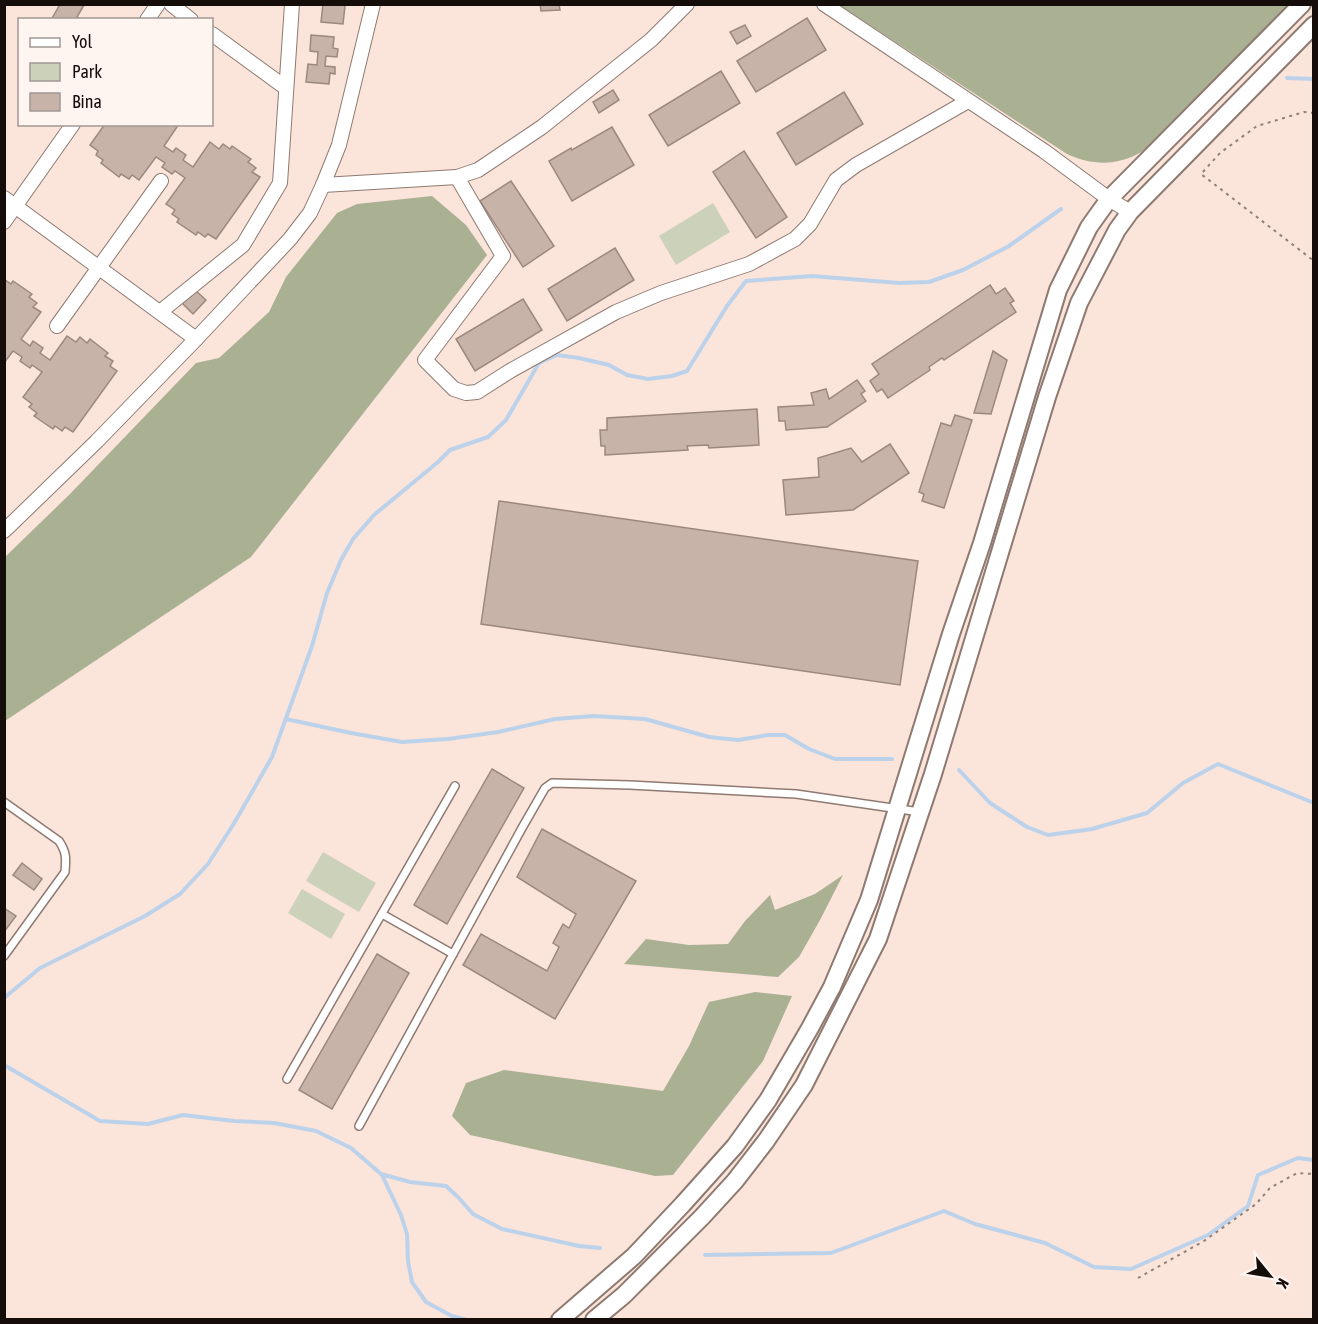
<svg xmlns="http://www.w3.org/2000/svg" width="1318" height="1324" viewBox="0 0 1318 1324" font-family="'Asap Condensed',sans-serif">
	<rect width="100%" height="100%" fill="#fbe4da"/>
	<g fill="#ccd1ba">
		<path d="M713 203 730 232 676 265 659 236Z"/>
		<path d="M323 852 376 883 359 912 306 881Z"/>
		<path d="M302 889 345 914 331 939 288 913Z"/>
	</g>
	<g fill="#aab092">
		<path d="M839 5H1289L1143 151C1118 166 1093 166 1067 154Z"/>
		<path d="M432 196 466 225 487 255 251 557 5 721V557L70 494 196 363 219 358 269 312 286 277 337 213 357 204Z"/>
		<path d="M843 875 820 920 799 957 778 977 624 964 646 939 689 945 728 944 745 921 770 895 775 910 815 894Z"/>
		<path d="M755 992 792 996 763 1061 673 1175 655 1176 470 1135 452 1116 466 1083 504 1070 663 1091 689 1046 709 1002Z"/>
	</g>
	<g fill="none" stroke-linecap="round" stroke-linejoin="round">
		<g stroke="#bcd2eb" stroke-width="4">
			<path d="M1287 78 1314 79"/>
			<path d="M286 719 351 733 402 742 448 739 498 732 555 719 594 716 645 719 709 737 738 740 768 735H785L809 749 835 759H892"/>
			<path d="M959 770 990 803 1027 827 1048 835 1092 829 1147 813 1183 783 1218 764 1314 803"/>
			<path d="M4 998 40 968 145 916 180 894 208 864 233 825 272 757 312 646 327 593 341 560 353 539 374 515 438 462 450 450 488 437 506 420 539 363 557 355 579 358 609 365 627 375 648 379 672 376 687 371 727 306 746 281 812 276 899 283 929 282 963 270 1009 246 1061 209"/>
			<path d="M4 1065 100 1121 148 1124 183 1115 234 1121 274 1123 316 1131 351 1148 381 1174 410 1182 446 1186 458 1197 473 1214 502 1229 579 1246 600 1248"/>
			<path d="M382 1175 401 1215 407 1234 408 1261 412 1282 426 1302 452 1316 467 1320"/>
			<path d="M705 1255 831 1253 944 1211 975 1224 1045 1243 1094 1267 1131 1269 1208 1235 1248 1206 1258 1175 1298 1158 1314 1160"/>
		</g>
	</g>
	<g fill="#c8b3a9" stroke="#9c887f" stroke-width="1.5">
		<path d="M56 4H83L84 5 77 17 82 20H51L59 6Z"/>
		<path d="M323 4H340L345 6 343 24 321 22Z"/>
		<path d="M540 4H559L560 10 541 11Z"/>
		<path d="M807 18 826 50 756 92 737 61Z"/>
		<path d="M745 25 751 36 737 44 730 32Z"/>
		<path d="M311 35 334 37 333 48 338 49 337 57 326 56 325 66 335 67V74L330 73 329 84 306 82 308 64 317 65 318 52 310 51Z"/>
		<path d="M721 71 740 103 668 146 649 115Z"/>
		<path d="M613 90 619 100 599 113 593 102Z"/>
		<path d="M844 92 863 124 796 165 777 133Z"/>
		<path d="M105 124H179L164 146 173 152 176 148 186 155 183 160 193 167 210 142 219 149 223 144 230 149 232 146 251 159 248 162 256 168 252 172 260 177 216 239 208 234 205 237 198 232 196 235 177 222 179 219 172 214 175 210 166 204 185 178 175 171 172 174 162 167 165 163 156 157 139 180 132 175 129 179 121 174 119 177 101 163 103 160 96 155 98 151 90 145Z"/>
		<path d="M612 127 634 165 572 201 549 161 571 148 572 150Z"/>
		<path d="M744 151 787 217 756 238 713 172Z"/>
		<path d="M511 181 554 246 523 267 480 201Z"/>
		<path d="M615 248 634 280 567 321 548 289Z"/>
		<path d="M4 279 11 284 13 281 32 294 29 297 37 303 33 307 41 312 21 339 30 346 33 341 43 348 40 353 50 360 67 336 76 342 80 337 87 343 90 339 108 353 105 356 113 361 110 366 117 371 73 432 65 427 62 431 55 426 53 429 34 416 37 413 29 407 32 404 23 397 42 372 32 365 30 368 20 361 22 357 13 351 4 363Z"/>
		<path d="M990 285 996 294 1005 288 1014 301 1010 303 1016 312 944 360 942 358 929 367 930 370 888 398 882 389 877 392 870 381 879 374 872 364Z"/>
		<path d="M195 290 206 300 193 314 182 303Z"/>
		<path d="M523 299 542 330 475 371 456 339Z"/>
		<path d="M993 351 1007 360 991 414 974 413Z"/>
		<path d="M857 380 865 391 861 394 866 401 827 427 786 430 785 421H779L778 407 814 405 811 393 826 389 829 399Z"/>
		<path d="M757 409 759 445 709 448 708 445 687 446 688 450 605 455V446H601L600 430H607V418Z"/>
		<path d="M955 415 972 420 944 508 922 501 924 494 919 492 941 423 951 426Z"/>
		<path d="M890 444 909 473 853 510 786 515 783 480 819 477 818 458 851 448 862 462Z"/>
		<path d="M499 501 918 561 900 685 481 624Z"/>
		<path d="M492 769 524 788 447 924 414 905Z"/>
		<path d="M542 829 636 881 555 1019 463 965 481 934 547 971 559 947 553 943 563 924 569 928 576 914 517 877Z"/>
		<path d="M22 863 42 879 34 890 13 875Z"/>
		<path d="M4 908 16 916 4 932Z"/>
		<path d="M377 954 409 973 332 1109 299 1090Z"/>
	</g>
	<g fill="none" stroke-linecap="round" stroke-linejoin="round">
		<defs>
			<g id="service">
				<path d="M4 802 59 841C67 853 66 859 65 872L4 956"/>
				<path d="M382 914 453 954"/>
				<path d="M287 1079 455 786"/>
				<path d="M359 1126 522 828 545 788 552 783 630 785 796 794 920 812"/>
			</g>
			<g id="minor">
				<path d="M171 4 191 20"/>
				<path d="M824 4 1044 151 1109 199 1130 212"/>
				<path d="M147 20 158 4"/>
				<path d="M212 34 286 88"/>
				<path d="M457 177 503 256 425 360 454 389 466 393 477 392 510 371 616 312 661 293 749 264 795 239 810 224 836 180 856 165 968 101"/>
				<path d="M323 185 457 177 478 170 542 127 651 40 687 4"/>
				<path d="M4 198 196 339"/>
				<path d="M4 222 73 124"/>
				<path d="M160 312 243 245 280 183 292 4"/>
				<path d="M57 326 161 181"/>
				<path d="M4 531 97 441 196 339 290 239 310 213 323 185 339 145 373 4"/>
			</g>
			<g id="tertiary">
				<path d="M560 1320 634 1256 683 1204 735 1146 768 1100 810 1028 832 987 869 900 951 634 982 543 1058 290 1089 227 1109 199 1302 4"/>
				<path d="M594 1320 624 1295 702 1217 735 1181 766 1141 804 1085 878 939 933 774 1047 397 1079 303 1117 230 1130 212 1314 25"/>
			</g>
		</defs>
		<use href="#service" stroke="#8e7a71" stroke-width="10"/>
		<use href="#minor" stroke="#8e7a71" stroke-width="16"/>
		<use href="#tertiary" stroke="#8e7a71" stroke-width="20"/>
		<g stroke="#8f8079" stroke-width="2" stroke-dasharray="3 4.5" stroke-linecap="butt">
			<path d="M1314 113 1304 112 1257 126 1220 153 1201 174 1314 261"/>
			<path d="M1138 1278 1204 1241 1256 1204 1270 1188 1297 1173 1314 1174"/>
		</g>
		<use href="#service" stroke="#fff" stroke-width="7"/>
		<use href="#minor" stroke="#fff" stroke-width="14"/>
		<use href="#tertiary" stroke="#fff" stroke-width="16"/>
	</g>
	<rect width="1318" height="1324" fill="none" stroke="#140d0a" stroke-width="12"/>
	<rect x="18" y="18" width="195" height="108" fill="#fef4f0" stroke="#a09894" stroke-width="1.5"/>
	<rect x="30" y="38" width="30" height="9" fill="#ffffff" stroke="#a09894" stroke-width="1.5"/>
	<text x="72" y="48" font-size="18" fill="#140d0a">Yol</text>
	<rect x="30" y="63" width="30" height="18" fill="#ccd1ba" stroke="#a09894" stroke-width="1.5"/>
	<text x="72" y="78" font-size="18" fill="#140d0a">Park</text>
	<rect x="30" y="93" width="30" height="18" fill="#c8b3a9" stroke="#a09894" stroke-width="1.5"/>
	<text x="72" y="108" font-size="18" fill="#140d0a">Bina</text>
	<g transform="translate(1270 1276) rotate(120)" stroke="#fef4f0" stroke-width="4.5" paint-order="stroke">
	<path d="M0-4.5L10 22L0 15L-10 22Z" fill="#140d0a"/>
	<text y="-9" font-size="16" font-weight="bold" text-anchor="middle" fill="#140d0a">K</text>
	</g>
</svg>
